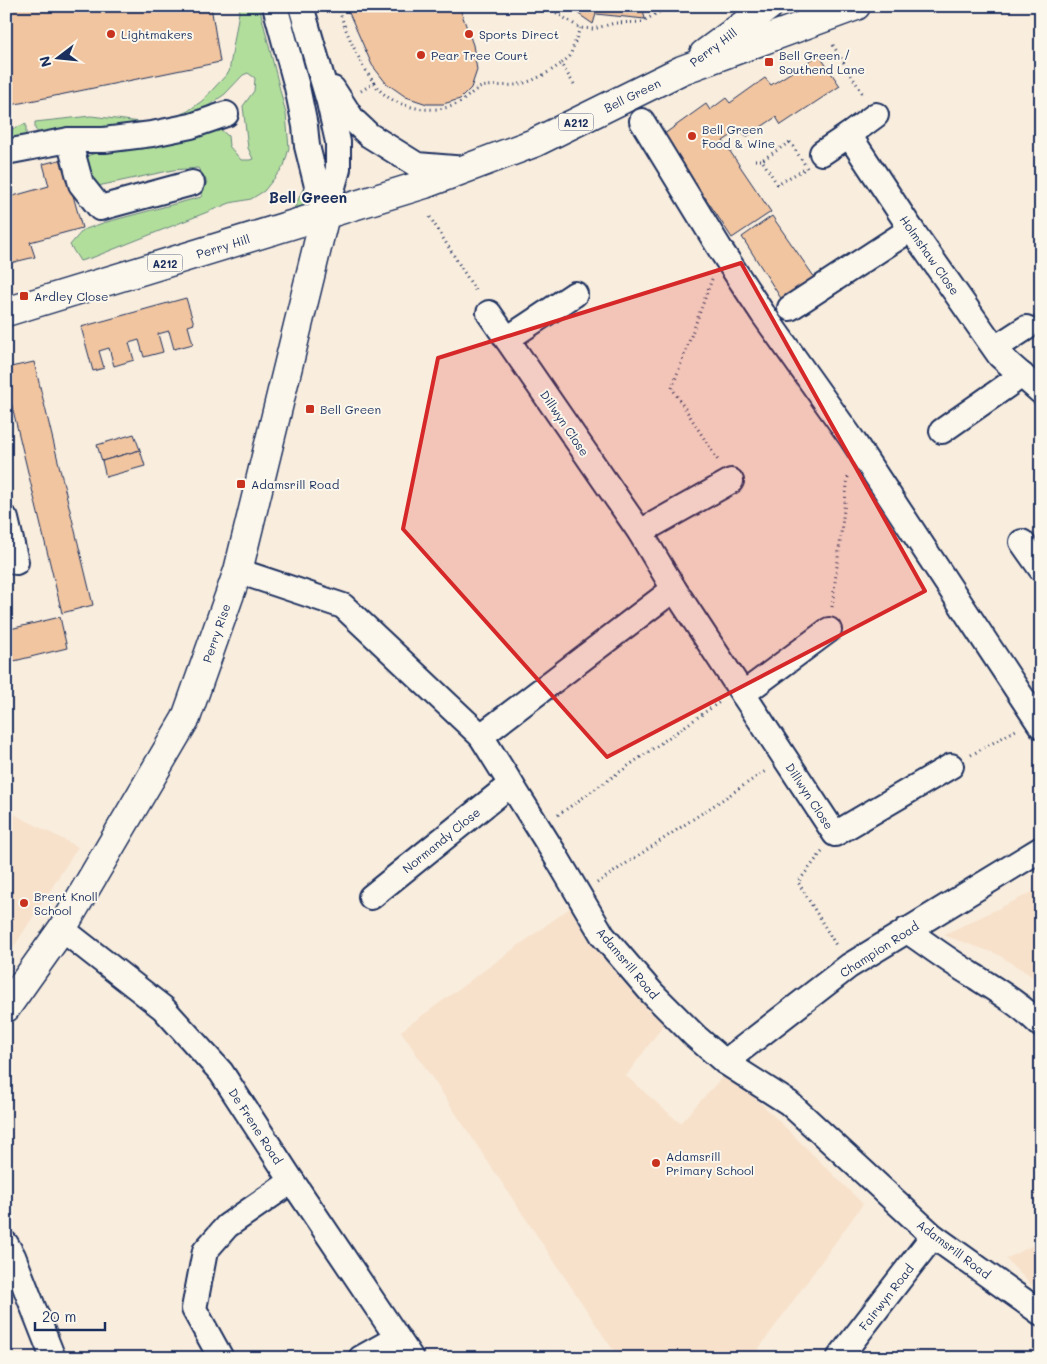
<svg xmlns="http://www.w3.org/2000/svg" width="1047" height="1364" viewBox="0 0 1047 1364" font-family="Mali,sans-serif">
	<rect width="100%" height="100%" fill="#f9eddd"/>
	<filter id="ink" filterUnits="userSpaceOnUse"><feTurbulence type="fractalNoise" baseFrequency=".02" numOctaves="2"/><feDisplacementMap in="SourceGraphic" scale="10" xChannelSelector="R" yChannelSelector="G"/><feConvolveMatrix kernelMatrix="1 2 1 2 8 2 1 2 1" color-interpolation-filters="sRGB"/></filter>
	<g filter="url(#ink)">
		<g fill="#f7e1cb">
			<path d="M6 810 78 847 6 959Z"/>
			<path d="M1041 888V982L997 954 943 935Z"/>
			<path d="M574 905 667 1020 626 1076 680 1123 728 1071 863 1204 752 1358H625L611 1347 401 1031Z"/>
			<path d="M1041 1241V1295L1006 1259Z"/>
		</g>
		<g fill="#b2de9c" stroke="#66867d">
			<path d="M240 6H259L286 114 289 148 284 166 264 191 251 199 230 203 94 257 80 261 70 245 83 230 103 223 201 197 207 182 198 168 173 170 93 187 80 158 142 139 219 128 228 136 229 146 241 160H250L253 159 248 148 243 106 254 91 255 78 248 73 243 75 225 94 191 118 169 119 188 111 202 101 229 72Z"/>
			<path d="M91 116 149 123 161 128 55 130 42 137 35 129V122Z"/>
			<path d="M26 124V136L6 148V131Z"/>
			<path d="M310 174 319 208 290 217Z"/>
		</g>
		<g fill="#f1c5a0" stroke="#1b2f5e">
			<path d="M6 6H211L220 62 6 106Z"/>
			<path d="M346 6H459L473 45 477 70 471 88 460 99 443 104H427L406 97 386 83 372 65Z"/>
			<path d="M567 6H650L643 9 645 19 596 14 593 24Z"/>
			<path d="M819 55 840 86 781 125 776 117 746 137 741 129 723 141 771 212 732 238 705 197 701 199 660 137 706 104 710 110 726 98 730 103 765 78 771 85Z"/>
			<path d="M63 159 82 228 30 242 35 257 6 264V198L49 186 43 164Z"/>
			<path d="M772 216 815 278 782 300 742 237Z"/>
			<path d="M186 298 194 324 188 326 193 344 174 349 169 331 158 334 163 352 144 357 139 340 129 343 134 360 114 366 109 348 99 351 104 368 93 371 81 327Z"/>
			<path d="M34 362 93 605 62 613 6 381V368Z"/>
			<path d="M134 434 140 450 102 461 97 445Z"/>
			<path d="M140 450 145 466 106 477 102 461Z"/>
			<path d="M60 617 67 648 6 663V630Z"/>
		</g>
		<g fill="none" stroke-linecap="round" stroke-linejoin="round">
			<defs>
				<g id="minor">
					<path d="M275 6 297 87 305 126 307 146 324 214"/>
					<path d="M301 6 329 102 338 142V169L325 215"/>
					<path d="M333 89 353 120 369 135 417 165 466 169"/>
					<path d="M642 121 722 252 763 314 852 439 1041 726"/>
					<path d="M849 135 876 115"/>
					<path d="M69 140 81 184 100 208 192 183"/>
					<path d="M6 152 69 140H104L152 134 191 126 226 114"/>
					<path d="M822 153 849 135 911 229 1000 356 1041 392"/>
					<path d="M790 308 911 229"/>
					<path d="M489 313 640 532 674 589 835 834 951 766"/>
					<path d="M507 339 575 294"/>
					<path d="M995 348 1026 328"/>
					<path d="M942 431 1022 375"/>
					<path d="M6 519 16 562"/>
					<path d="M640 532 731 481"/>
					<path d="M1022 542 1041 569"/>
					<path d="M238 571 343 606 481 736 554 853 603 936 652 993 695 1036 725 1062 789 1103 933 1236 1041 1313"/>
					<path d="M743 694 829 630"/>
					<path d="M481 736 674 589"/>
					<path d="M371 897 511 784"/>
					<path d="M62 929 163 1008 221 1072 292 1181 411 1358"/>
					<path d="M906 930C928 945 949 961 971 974 996 990 1020 1004 1041 1025"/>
					<path d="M725 1062 849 966 1041 849"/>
					<path d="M6 1244 13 1256 53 1358"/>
					<path d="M221 1358 194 1309 205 1251 227 1226 292 1181"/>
					<path d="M361 1358 397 1338"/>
					<path d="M839 1358 933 1236"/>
				</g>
				<g id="major">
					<path d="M704 54 769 6"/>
					<path d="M6 312 425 184 534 143 682 70 856 6"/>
					<path d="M6 1008 62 929 186 718 238 571 325 215"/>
				</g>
			</defs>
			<use href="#minor" stroke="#1b2f5e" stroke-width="28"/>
			<use href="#major" stroke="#1b2f5e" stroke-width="31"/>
			<g stroke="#1b2f5e" stroke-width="3" stroke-dasharray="1 4" stroke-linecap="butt">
				<path d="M338 6C346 34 358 59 374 83"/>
				<path d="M549 6 555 12 580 28 593 29 615 23 642 22 670 6"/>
				<path d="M833 45 864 96"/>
				<path d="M574 84 561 64 570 56 580 28"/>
				<path d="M361 91 374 83C389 107 431 116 457 104 466 100 472 90 482 87 494 84 508 87 520 84 535 81 549 72 561 64"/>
				<path d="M790 142 807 168 777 184 762 160Z"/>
				<path d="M755 160H762"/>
				<path d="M430 217 477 293"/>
				<path d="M712 279 672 388 719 462"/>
				<path d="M832 607 848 477"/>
				<path d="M971 755 1016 730"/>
				<path d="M558 815 721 701"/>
				<path d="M822 852 798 882 837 947"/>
				<path d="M597 883 767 770"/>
			</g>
			<use href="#minor" stroke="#fbf7ec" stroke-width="24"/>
			<use href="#major" stroke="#fbf7ec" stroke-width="28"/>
		</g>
	</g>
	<path fill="#d62828" fill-opacity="0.2" stroke="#d62828" stroke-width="4" stroke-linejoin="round" d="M741 263 925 591 607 757 403 529 438 358Z"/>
	<g fill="#c8321e" stroke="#fbf7ec" stroke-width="2">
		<circle cx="111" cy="34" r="5"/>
		<circle cx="469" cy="34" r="5"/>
		<circle cx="421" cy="55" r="5"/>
		<rect x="764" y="57" width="10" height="10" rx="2.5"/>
		<circle cx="692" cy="136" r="5"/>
		<rect x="19" y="291" width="10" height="10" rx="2.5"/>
		<rect x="305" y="404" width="10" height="10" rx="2.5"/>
		<rect x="236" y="479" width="10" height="10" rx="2.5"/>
		<circle cx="24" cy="903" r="5"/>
		<circle cx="656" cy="1163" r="5"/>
	</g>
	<g text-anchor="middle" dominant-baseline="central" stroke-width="4" stroke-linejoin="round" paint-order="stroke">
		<g fill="#fbf7ec" stroke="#5e6b89" stroke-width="1">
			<rect x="558.5" y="113.5" width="35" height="17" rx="4"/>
			<rect x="147.5" y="254.5" width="35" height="17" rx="4"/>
		</g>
		<g font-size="11" font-weight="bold" fill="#1b2f5e">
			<text x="576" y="122">A212</text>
			<text x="165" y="263">A212</text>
		</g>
		<g font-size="12" fill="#1b2f5e" stroke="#fbf7ec" text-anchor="start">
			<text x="121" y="34">Lightmakers</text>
			<text x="479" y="34">Sports Direct</text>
			<text x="431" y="55">Pear Tree Court</text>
			<text x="779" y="55">Bell Green /<tspan x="779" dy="14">Southend Lane</tspan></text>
			<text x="702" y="129">Bell Green<tspan x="702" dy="14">Food &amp; Wine</tspan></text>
			<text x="34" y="296">Ardley Close</text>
			<text x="320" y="409">Bell Green</text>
			<text x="251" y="484">Adamsrill Road</text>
			<text x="34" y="896">Brent Knoll<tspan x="34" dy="14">School</tspan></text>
			<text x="666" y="1156">Adamsrill<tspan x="666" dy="14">Primary School</tspan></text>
		</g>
		<g font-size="12" fill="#1b2f5e" stroke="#fbf7ec">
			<text transform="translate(713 47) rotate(-37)">Perry Hill</text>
			<text transform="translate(632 95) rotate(-26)">Bell Green</text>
			<text transform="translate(223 246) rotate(-17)">Perry Hill</text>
			<text transform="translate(930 255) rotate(55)">Holmshaw Close</text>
			<text transform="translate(565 423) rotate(56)">Dillwyn Close</text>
			<text transform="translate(216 633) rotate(-71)">Perry Rise</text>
			<text transform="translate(810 796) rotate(57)">Dillwyn Close</text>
			<text transform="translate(441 840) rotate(-39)">Normandy Close</text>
			<text transform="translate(879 949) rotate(-33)">Champion Road</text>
			<text transform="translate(628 963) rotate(50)">Adamsrill Road</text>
			<text transform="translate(256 1126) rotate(57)">De Frene Road</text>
			<text transform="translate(954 1249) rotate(37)">Adamsrill Road</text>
			<text transform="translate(886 1297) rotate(-52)">Fairwyn Road</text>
		</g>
		<g font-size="15" font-weight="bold" fill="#1b2f5e" stroke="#fbf7ec">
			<text x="308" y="197">Bell Green</text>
		</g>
	</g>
	<rect width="1047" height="1364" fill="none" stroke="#fbf7ec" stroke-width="25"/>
	<rect x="12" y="12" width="1022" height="1339" fill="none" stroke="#1b2f5e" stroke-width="2" filter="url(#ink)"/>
	<g transform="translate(58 58) rotate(254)" stroke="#fbf7ec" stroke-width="4" paint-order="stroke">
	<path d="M0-4L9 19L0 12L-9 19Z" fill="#1b2f5e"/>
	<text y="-8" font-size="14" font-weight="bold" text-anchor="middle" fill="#1b2f5e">N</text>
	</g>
	<path d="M35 1322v8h70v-8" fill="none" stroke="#1b2f5e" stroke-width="2.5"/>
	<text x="42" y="1322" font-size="15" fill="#1b2f5e" stroke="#fbf7ec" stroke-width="4" paint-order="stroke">20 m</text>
</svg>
